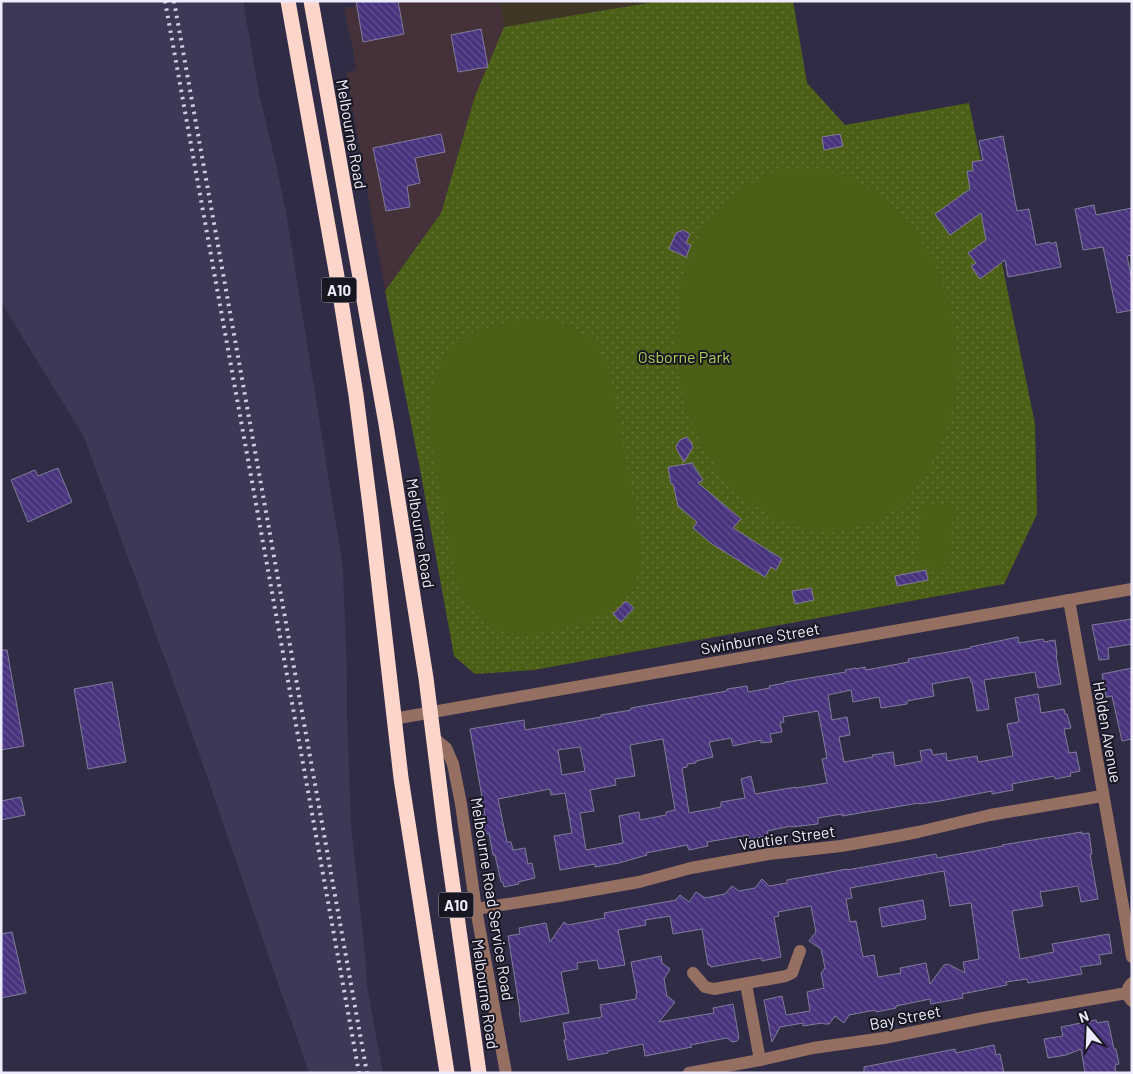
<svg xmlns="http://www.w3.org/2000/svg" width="1133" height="1074" viewBox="0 0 1133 1074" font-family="Barlow,sans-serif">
	<defs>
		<pattern id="park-dots" width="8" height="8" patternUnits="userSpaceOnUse" patternTransform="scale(1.25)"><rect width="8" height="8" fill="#4c5f16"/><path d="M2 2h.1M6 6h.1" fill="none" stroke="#667639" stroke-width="1.8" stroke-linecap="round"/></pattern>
		<pattern id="building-back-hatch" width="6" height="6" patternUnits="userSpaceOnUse" patternTransform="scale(1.25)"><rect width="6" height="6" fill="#48337d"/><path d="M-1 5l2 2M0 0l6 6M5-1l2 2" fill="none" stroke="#635190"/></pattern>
	</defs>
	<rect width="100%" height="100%" fill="#312c45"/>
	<path fill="#443139" d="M389 1H500L504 27 475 96 441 213 385 291 346 72 356 70 353 49 344 8Z"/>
	<path fill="#403626" d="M500 1H660L504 27Z"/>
	<path fill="#3d3856" d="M1 1H243L259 93 275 160 286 212 343 568 347 679V718L351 826 365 954 367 987 383 1073H309L193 736 84 437 1 302Z"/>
	<path fill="url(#park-dots)" d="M660 1H793L807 83 845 125 969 103 1035 424 1037 514 1004 584 534 670 475 674 454 656 420 469 385 291 441 213 475 96 504 27Z"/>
	<g fill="#4c5f16">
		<path d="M796 169 828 171 850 178 870 189 885 200 915 231 929 254 941 278 950 303 958 358 957 388 951 416 935 457 925 477 902 505 872 523 829 533 804 529 773 519 739 493 722 475 700 441 686 409 679 375 676 341 679 307 683 277 692 249 708 222 724 204 739 189 777 171Z"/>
		<path d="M530 319 555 320 575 329 595 342 609 370 639 530 641 560 634 590 611 609 583 623 536 634 508 633 485 624 465 604 455 572 432 448 428 412 432 386 445 356 475 331 501 324Z"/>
		<path d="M923 503 954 507 947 570 916 566Z"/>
	</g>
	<g fill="url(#building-back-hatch)" stroke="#817c9a" fill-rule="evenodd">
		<path d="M356 1H398L404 34 363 42Z"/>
		<path d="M481 29 488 67 458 72 451 35Z"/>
		<path d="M441 134 445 152 415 158 420 183 407 186 410 207 386 211 373 148Z"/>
		<path d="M840 134 843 146 824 150 822 137Z"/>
		<path d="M1003 136 1017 211 1029 209 1036 245 1050 242 1051 244 1056 242 1061 267 1008 277 1005 260 980 279 971 266 976 263 968 253 986 240 981 213 950 235 935 214 970 189 967 171H973L972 162 983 160 979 141Z"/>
		<path d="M1094 205 1096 215 1132 208V255L1127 256 1132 281V310L1117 313 1103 247 1083 250 1075 209Z"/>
		<path d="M683 230 690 234 686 243 691 245 686 257 669 249 676 233Z"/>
		<path d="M687 437 691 442 693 447 684 462 677 450 676 446 680 440Z"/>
		<path d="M692 463 703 480 698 483 741 519 733 528 782 559 776 570 771 567 765 577 712 544 693 528 697 522 678 506 673 484H671L668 467Z"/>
		<path d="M58 468 72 502 28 522 11 480 35 470 38 476Z"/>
		<path d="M926 570 928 580 897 586 895 576Z"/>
		<path d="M811 588 814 600 795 604 792 591Z"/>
		<path d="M626 601 634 608 621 622 613 614Z"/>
		<path d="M1132 619V644L1108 648 1109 659 1099 660 1092 625Z"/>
		<path d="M1018 637 1019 643 1043 639 1044 642 1055 640 1057 655H1056L1061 684 1038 688 1035 672 984 680 989 709 977 711 972 682H971L970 677 932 684 934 696 907 701V704L881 708 879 697 853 702 851 690 828 695 832 720 847 717 850 735 839 737 844 762 873 757 872 755 893 752 895 766 922 761 920 751 931 749 933 755 946 753 947 761 977 756 978 762 1013 756 1007 724 1019 722 1015 698 1038 694 1041 713 1064 709 1065 714H1067L1071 728 1064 729 1069 753 1076 752 1080 771 1070 773 1071 776 1055 779 1054 776 1012 784 1013 790 992 794V791L940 801 919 804V803L842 816V814L818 818V824L791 827V826L767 831 768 836 750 839 748 835 707 842 708 846 689 850 687 845 646 853 647 855 619 863 595 867V864L560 870 554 836 572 833 565 793 551 795 550 789 498 799 507 842H511L513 850 525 848 528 864 532 863 535 878 518 882 519 884 504 887 503 882H501L495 855H493L489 833 485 834 481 815 485 814 470 729 524 720 525 730 601 717V715L631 710V708L727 691V689L747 686 748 692 770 688 769 686 785 683V682L846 672 845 670 856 668V669L865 667 866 670 909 662 908 659 971 648 970 647ZM818 711 827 758 822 759 827 783 796 788V787L755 794 751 776 741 779 745 798 721 802V807L689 813 682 768 687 767V764L696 763V761L713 757 709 742 731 738 733 746 761 740V743L772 742 770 734 782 732 780 723 784 722 783 717ZM663 739 675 810 666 812V815L640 820 639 812 619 816 623 843 586 850 580 813 594 811 590 790 616 785 615 779 635 776 630 745ZM580 747 585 771 562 775 558 750Z"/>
		<path d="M1 650H7L24 746 1 750Z"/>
		<path d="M1132 668V739L1122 741 1112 696 1106 697 1102 674Z"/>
		<path d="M112 682 126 762 88 769 74 689Z"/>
		<path d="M21 797 25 815 1 820V801Z"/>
		<path d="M1082 832V834L1089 833 1092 854H1090L1098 899 1081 902 1078 886 1040 892 1043 906 1012 911 1020 959 1054 952 1052 944 1109 934 1112 953 1099 955 1101 964 1080 967 1082 974 1028 983 1027 979 1006 982 1007 985 962 994 963 998 931 1004 930 999 896 1006V1008L876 1012 875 1010 849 1015 844 1023 835 1016 829 1024H825L822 1023 803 1026V1023L780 1027 772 1042 764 1000 782 996 786 1015 810 1011 807 992 824 988 821 973 825 968 821 949 809 941 816 932 811 906 778 912 779 916 774 917 781 957 762 961 761 958 711 967 710 965H708L702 929 673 934 670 916 645 920 646 925 618 930 625 965 599 969 597 960 577 963 578 969 561 972 569 1013 521 1022 519 1012 520 1011 508 936 520 934 519 928 546 923 550 942 564 922 568 925 605 918 604 913 676 900 680 895 689 902 696 892 705 898 725 894 732 886 739 891 755 888 762 879 769 886 787 883V880L847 869V870L936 854 937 858 1003 846 1002 845ZM944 871 950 906 971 903 979 959 963 962 965 973 948 964 944 965 930 984 926 963 900 968 901 973 878 977 874 955 863 957 856 921 850 922 846 899 852 898 850 888Z"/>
		<path d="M923 900 926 919 882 927 879 908Z"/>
		<path d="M12 932 26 993 1 998V934Z"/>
		<path d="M661 956 662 963 670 969 664 979 667 996 675 1002 659 1022 714 1013 713 1008 733 1004 739 1038 737 1041 732 1042 727 1038 690 1045 692 1047 645 1056 643 1044 608 1051V1053L568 1060 564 1040H566L563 1023 602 1017 600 1005 636 999V994H637L631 962Z"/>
		<path d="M1096 1020 1097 1023 1108 1021 1114 1049H1116L1119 1064 1115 1065 1116 1073H1085L1081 1049 1066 1055 1048 1058 1044 1039 1063 1036 1061 1027Z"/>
		<path d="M994 1045 996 1055 1000 1054 1004 1073H864V1067L955 1049 956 1053Z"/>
	</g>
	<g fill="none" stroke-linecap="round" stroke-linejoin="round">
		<g stroke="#966f63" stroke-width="12">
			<path d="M1069 600 1132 957"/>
			<path d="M393 719 1132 589"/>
			<path d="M433 737 446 748 453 764 461 804 476 909 506 1073"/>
			<path d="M476 909 559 896 639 882 691 868 769 854 841 846 892 837 918 832 990 815 1102 796"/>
			<path d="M693 973 705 987 714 989 786 976 792 973 800 951"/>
			<path d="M1132 983C1126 989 1126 995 1132 1001"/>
			<path d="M746 984 760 1060"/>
			<path d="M689 1073 760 1060 813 1048 884 1038 983 1018 1127 993"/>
		</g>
		<g stroke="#fdd5ca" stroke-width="15">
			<path d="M288 1 338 282 356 395 371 514 401 778 447 1073"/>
			<path d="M311 1 386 424 426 678 445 830 479 1073"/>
		</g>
		<g stroke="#cecbdd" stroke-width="4" stroke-dasharray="2.5 5" stroke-linecap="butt">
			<path d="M165 1 359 1073"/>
			<path d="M174 1 367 1073"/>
		</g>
	</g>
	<g text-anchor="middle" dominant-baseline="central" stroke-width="4" stroke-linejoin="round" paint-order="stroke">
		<g fill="#181621" stroke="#aeacba" stroke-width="1">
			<rect x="321.5" y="277.5" width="35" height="25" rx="4"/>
			<rect x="438.5" y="892.5" width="35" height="25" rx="4"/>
		</g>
		<g font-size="15" font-weight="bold" fill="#eeecfc">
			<text x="339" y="290">A10</text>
			<text x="456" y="905">A10</text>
		</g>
		<g font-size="16" fill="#eeecfc" stroke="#181621">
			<text transform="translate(352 134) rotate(80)">Melbourne Road</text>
			<text transform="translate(421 533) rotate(81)">Melbourne Road</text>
			<text transform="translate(760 638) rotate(-10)">Swinburne Street</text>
			<text transform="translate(1108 732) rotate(80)">Holden Avenue</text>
			<text transform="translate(787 837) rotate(-8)">Vautier Street</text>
			<text transform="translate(493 899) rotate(81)">Melbourne Road Service Road</text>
			<text transform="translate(486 994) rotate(82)">Melbourne Road</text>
			<text transform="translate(905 1017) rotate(-11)">Bay Street</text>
		</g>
		<g font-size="16" fill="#adce59" stroke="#181621">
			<text x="684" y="356">Osborne Park</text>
		</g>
	</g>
	<rect width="1133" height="1074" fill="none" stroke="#eeecfc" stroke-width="5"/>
	<g transform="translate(1088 1029) rotate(341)" stroke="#181621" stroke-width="4" paint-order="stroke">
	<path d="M0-4L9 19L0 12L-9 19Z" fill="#eeecfc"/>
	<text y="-8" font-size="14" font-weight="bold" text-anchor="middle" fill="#eeecfc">N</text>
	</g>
</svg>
